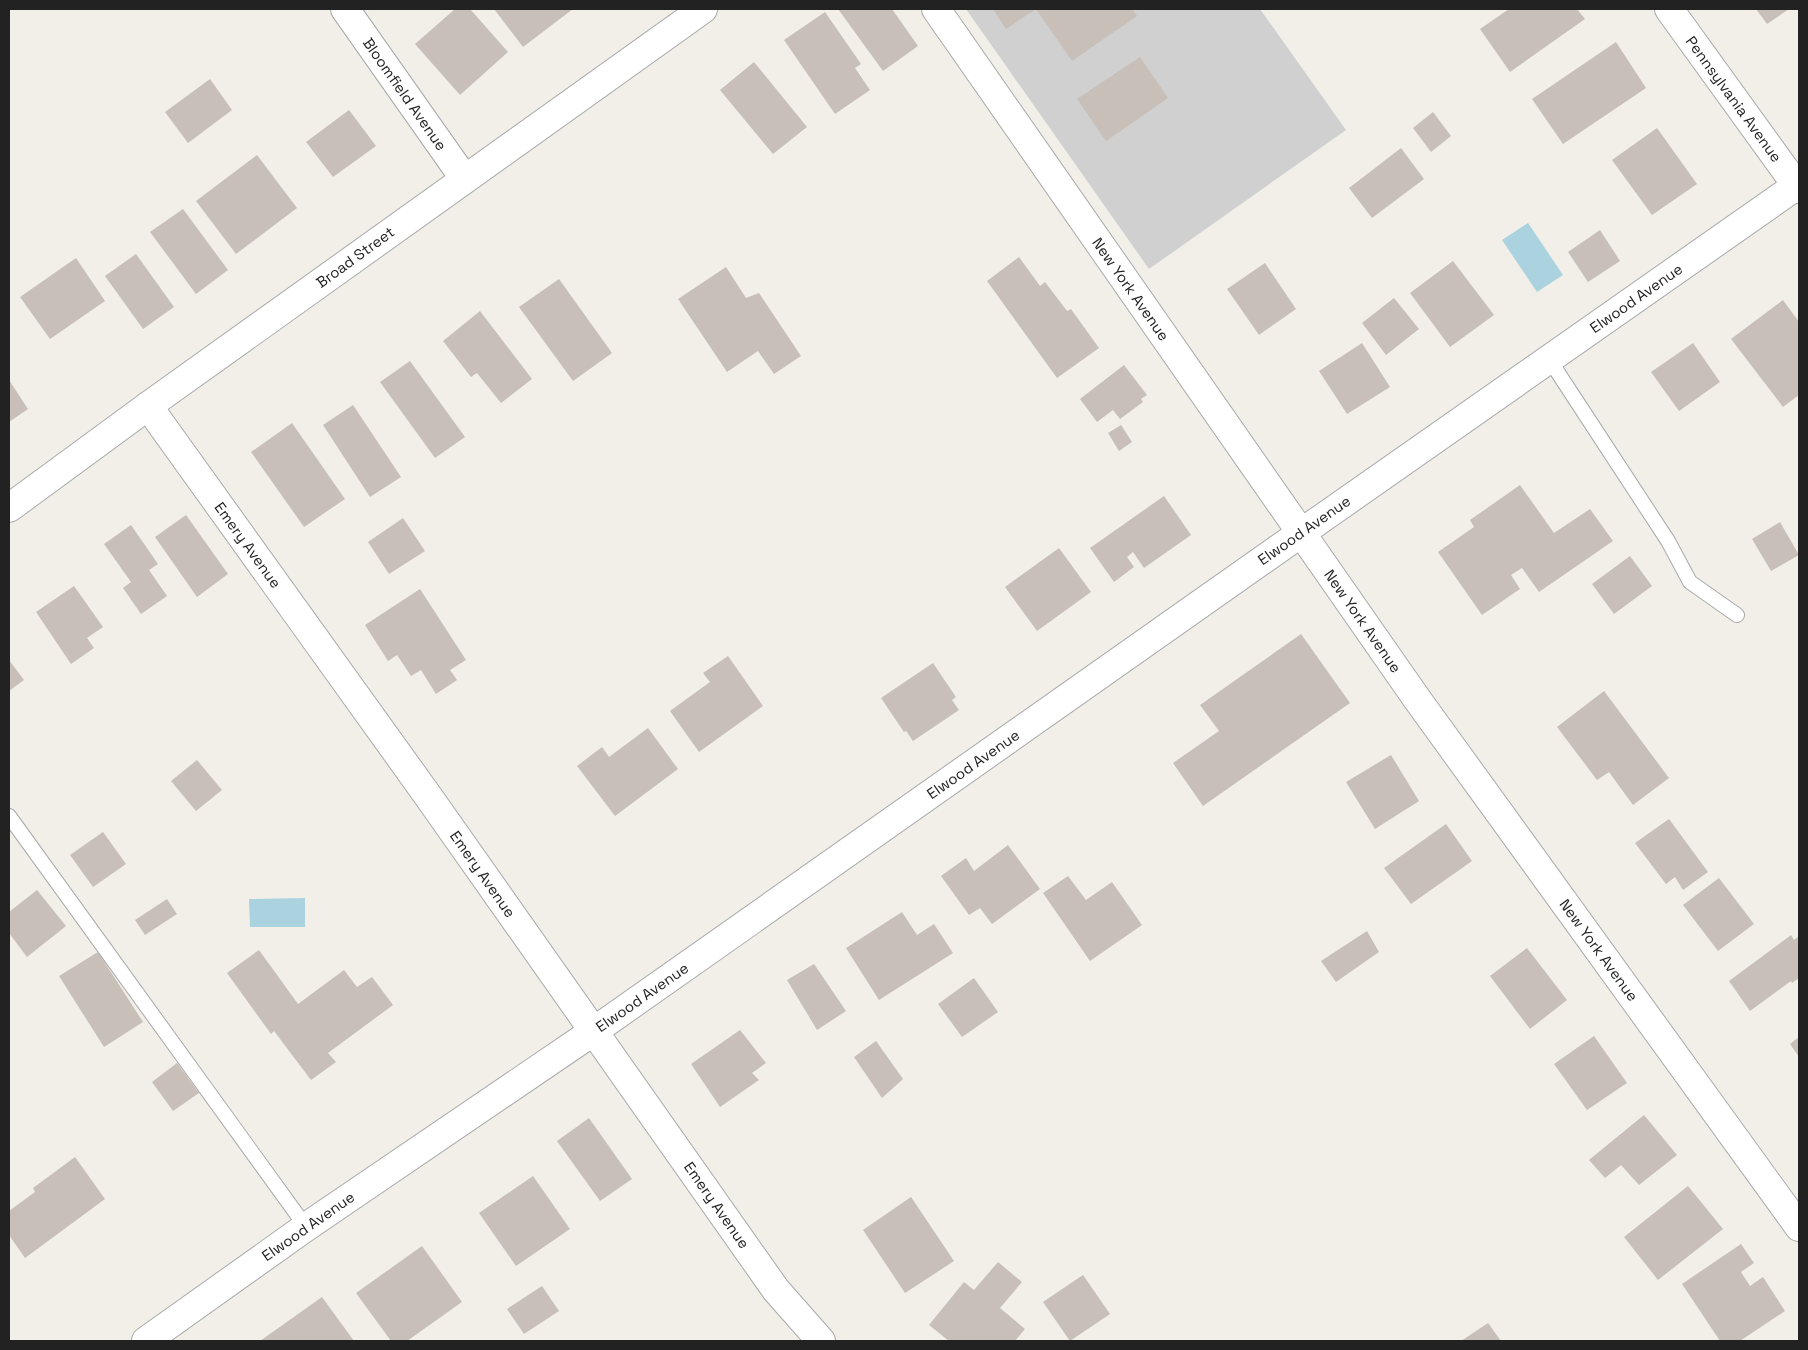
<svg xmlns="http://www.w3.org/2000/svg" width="1808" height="1350" viewBox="0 0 1808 1350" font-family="'Space Grotesk',sans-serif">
	<rect width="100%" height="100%" fill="#f2efe9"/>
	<path fill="#d0d0d0" d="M966 9H1260L1346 130 1149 269Z"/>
	<g fill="#aad3df">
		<path d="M1528 223 1563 275 1537 292 1502 240Z"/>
		<path d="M305 898V927H250L249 899Z"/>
	</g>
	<g fill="#c7bfb8">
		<path d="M455 9H470L508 52 460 95 415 44Z"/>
		<path d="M494 9H573L523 47Z"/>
		<path d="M838 9H892L918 46 883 71Z"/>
		<path d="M993 9H1036L1006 29Z"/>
		<path d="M1036 9H1132L1137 16 1072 61Z"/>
		<path d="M1509 9H1577L1585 19 1510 72 1480 29Z"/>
		<path d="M1756 9H1789L1767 24Z"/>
		<path d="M825 12 861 64 855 68 870 90 835 114 784 40Z"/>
		<path d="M1616 42 1646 88 1563 144 1532 99Z"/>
		<path d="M1140 57 1168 98 1106 141 1077 99Z"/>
		<path d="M754 62 807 127 773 154 720 90Z"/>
		<path d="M210 79 232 110 188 143 165 112Z"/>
		<path d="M349 110 376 146 333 177 306 142Z"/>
		<path d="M1433 112 1451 136 1431 152 1413 128Z"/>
		<path d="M1657 128 1697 184 1652 215 1612 160Z"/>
		<path d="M1401 148 1424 179 1372 218 1349 188Z"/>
		<path d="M257 155 297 208 236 254 196 201Z"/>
		<path d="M183 209 228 270 196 294 150 232Z"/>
		<path d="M1600 230 1620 261 1588 282 1568 252Z"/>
		<path d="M136 254 174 307 143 329 105 276Z"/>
		<path d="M1019 257 1040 286 1045 282 1067 311 1071 309 1099 348 1057 378 987 281Z"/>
		<path d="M76 258 105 301 50 339 20 297Z"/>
		<path d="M1453 261 1494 315 1450 347 1410 293Z"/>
		<path d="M1265 263 1296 309 1259 335 1227 289Z"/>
		<path d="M726 267 746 298 759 293 801 356 774 374 758 351 727 372 678 299Z"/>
		<path d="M559 279 612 353 573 381 519 307Z"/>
		<path d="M1394 298 1419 329 1386 355 1362 323Z"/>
		<path d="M1783 300 1799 322V395L1783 407 1731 339Z"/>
		<path d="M480 311 532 379 501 403 477 373 471 377 443 341Z"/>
		<path d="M1362 343 1390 387 1347 414 1319 371Z"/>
		<path d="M1693 343 1720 382 1679 411 1651 372Z"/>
		<path d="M410 361 465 437 435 458 380 382Z"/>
		<path d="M1124 365 1147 395 1141 399 1143 402 1120 419 1113 410 1097 422 1080 399Z"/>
		<path d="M9 380 28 409 9 422Z"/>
		<path d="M353 405 401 477 370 497 323 425Z"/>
		<path d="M292 423 345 499 304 527 251 452Z"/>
		<path d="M1121 425 1132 442 1119 451 1108 433Z"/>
		<path d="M1520 485 1554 533 1590 509 1613 541 1539 592 1522 568 1511 575 1520 589 1482 615 1438 552 1474 527 1470 520Z"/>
		<path d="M1164 496 1191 535 1144 568 1133 552 1127 557 1134 567 1114 582 1090 548Z"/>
		<path d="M186 515 228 574 197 597 155 537Z"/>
		<path d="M403 518 425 551 389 574 368 542Z"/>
		<path d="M1780 522 1799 555 1771 571 1752 539Z"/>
		<path d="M131 525 158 564 149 570 167 596 141 614 123 588 131 582 104 544Z"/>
		<path d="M1059 548 1091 592 1037 631 1005 587Z"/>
		<path d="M1630 556 1652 586 1614 614 1592 584Z"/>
		<path d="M74 586 103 627 87 638 94 648 71 664 36 612Z"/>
		<path d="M420 589 466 660 450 670 457 680 436 694 421 670 411 676 397 655 388 661 365 625Z"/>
		<path d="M1301 634 1350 703 1203 806 1173 763 1219 731 1200 705Z"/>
		<path d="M728 656 763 706 699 752 670 711 710 682 703 673Z"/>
		<path d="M9 660 24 680 9 691Z"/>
		<path d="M933 663 956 697 952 700 959 710 913 741 906 731 904 732 881 698Z"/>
		<path d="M1604 691 1669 778 1633 805 1609 772 1597 780 1557 727Z"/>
		<path d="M648 728 678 769 615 816 577 766 602 747 609 757Z"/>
		<path d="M1391 755 1419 801 1375 829 1346 782Z"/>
		<path d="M197 760 222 790 196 811 171 781Z"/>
		<path d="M1669 819 1708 872 1683 890 1675 877 1666 884 1635 843Z"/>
		<path d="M1446 824 1472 861 1411 904 1384 868Z"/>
		<path d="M103 832 126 864 93 887 70 855Z"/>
		<path d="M1008 845 1040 889 992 924 980 908 969 915 941 876 966 858 974 871Z"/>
		<path d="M1068 876 1086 900 1112 882 1142 925 1090 961 1043 893Z"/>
		<path d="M1719 878 1754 924 1718 951 1683 905Z"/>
		<path d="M37 890 66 926 27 957 9 933V912Z"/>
		<path d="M167 899 177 914 145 935 135 920Z"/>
		<path d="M902 912 917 935 934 924 953 953 879 1000 846 948Z"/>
		<path d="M1367 931 1379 952 1336 982 1321 961Z"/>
		<path d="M1791 935 1794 940 1799 936V978L1792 983 1791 981 1750 1011 1729 981Z"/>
		<path d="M1527 948 1567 1000 1530 1029 1490 976Z"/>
		<path d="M259 950 298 1004 344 970 357 987 372 977 393 1005 328 1053 336 1062 311 1080 274 1031 271 1034 227 973Z"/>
		<path d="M98 952 143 1022 104 1047 59 976Z"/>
		<path d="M814 964 846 1011 817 1030 787 980Z"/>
		<path d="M974 978 998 1012 962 1037 938 1004Z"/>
		<path d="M740 1030 766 1063 752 1073 759 1080 720 1107 691 1064Z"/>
		<path d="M1594 1036 1627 1083 1587 1110 1554 1064Z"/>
		<path d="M1799 1037V1057L1790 1044Z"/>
		<path d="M876 1041 903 1079 882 1098 854 1057Z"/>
		<path d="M177 1063 199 1093 173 1111 152 1082Z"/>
		<path d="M1644 1115 1677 1155 1639 1185 1621 1165 1605 1178 1589 1160Z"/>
		<path d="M589 1118 632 1179 600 1201 557 1141Z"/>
		<path d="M75 1157 105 1199 25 1258 9 1235V1211L35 1192 33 1188Z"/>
		<path d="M533 1176 570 1229 516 1266 479 1213Z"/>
		<path d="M1688 1186 1723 1229 1658 1280 1624 1237Z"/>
		<path d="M911 1197 954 1261 905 1293 863 1230Z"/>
		<path d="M1741 1244 1754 1263 1741 1272 1750 1286 1763 1277 1785 1311 1740 1341H1720L1682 1284Z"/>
		<path d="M422 1246 462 1302 407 1341H391L356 1293Z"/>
		<path d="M998 1262 1022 1282 1000 1308 1025 1329 1015 1341H949L929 1325 964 1282 974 1290Z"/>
		<path d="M1083 1275 1110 1314 1070 1341 1043 1302Z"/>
		<path d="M542 1286 559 1311 524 1334 507 1309Z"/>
		<path d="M322 1297 354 1341H260Z"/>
		<path d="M1488 1323 1501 1341H1461Z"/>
	</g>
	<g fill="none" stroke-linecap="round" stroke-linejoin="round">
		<defs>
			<g id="service">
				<path d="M1549 359 1668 541 1690 582 1737 615"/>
				<path d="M9 816 306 1227"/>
			</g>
			<g id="minor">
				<path d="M345 9 464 178"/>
				<path d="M936 9 1417 699 1799 1227"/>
				<path d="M1669 9 1799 189"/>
				<path d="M148 406 428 796 776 1290 821 1341"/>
				<path d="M9 508 148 406 703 9"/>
				<path d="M146 1341 306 1227 594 1031 1301 533 1799 184"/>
			</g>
		</defs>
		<use href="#service" stroke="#a9a9a9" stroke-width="16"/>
		<use href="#minor" stroke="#a9a9a9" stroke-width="30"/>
		<use href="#service" stroke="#fff" stroke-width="14"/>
		<use href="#minor" stroke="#fff" stroke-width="28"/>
	</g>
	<g text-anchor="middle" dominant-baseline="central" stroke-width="4.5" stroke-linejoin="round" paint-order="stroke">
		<g font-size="15" fill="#222" stroke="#fff">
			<text transform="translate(405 94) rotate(55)">Bloomfield Avenue</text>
			<text transform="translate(1734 99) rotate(54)">Pennsylvania Avenue</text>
			<text transform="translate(355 257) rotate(-36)">Broad Street</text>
			<text transform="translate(1131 289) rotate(55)">New York Avenue</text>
			<text transform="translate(1636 298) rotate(-35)">Elwood Avenue</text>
			<text transform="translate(1304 530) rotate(-35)">Elwood Avenue</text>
			<text transform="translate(248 545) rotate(54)">Emery Avenue</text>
			<text transform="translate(1363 621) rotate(55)">New York Avenue</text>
			<text transform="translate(973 764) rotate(-35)">Elwood Avenue</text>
			<text transform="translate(483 874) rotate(55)">Emery Avenue</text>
			<text transform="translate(1599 950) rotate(54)">New York Avenue</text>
			<text transform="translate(642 997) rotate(-35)">Elwood Avenue</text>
			<text transform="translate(717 1205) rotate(55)">Emery Avenue</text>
			<text transform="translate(308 1226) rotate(-35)">Elwood Avenue</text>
		</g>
	</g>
	<rect width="1808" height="1350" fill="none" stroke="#222222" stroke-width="20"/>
</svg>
